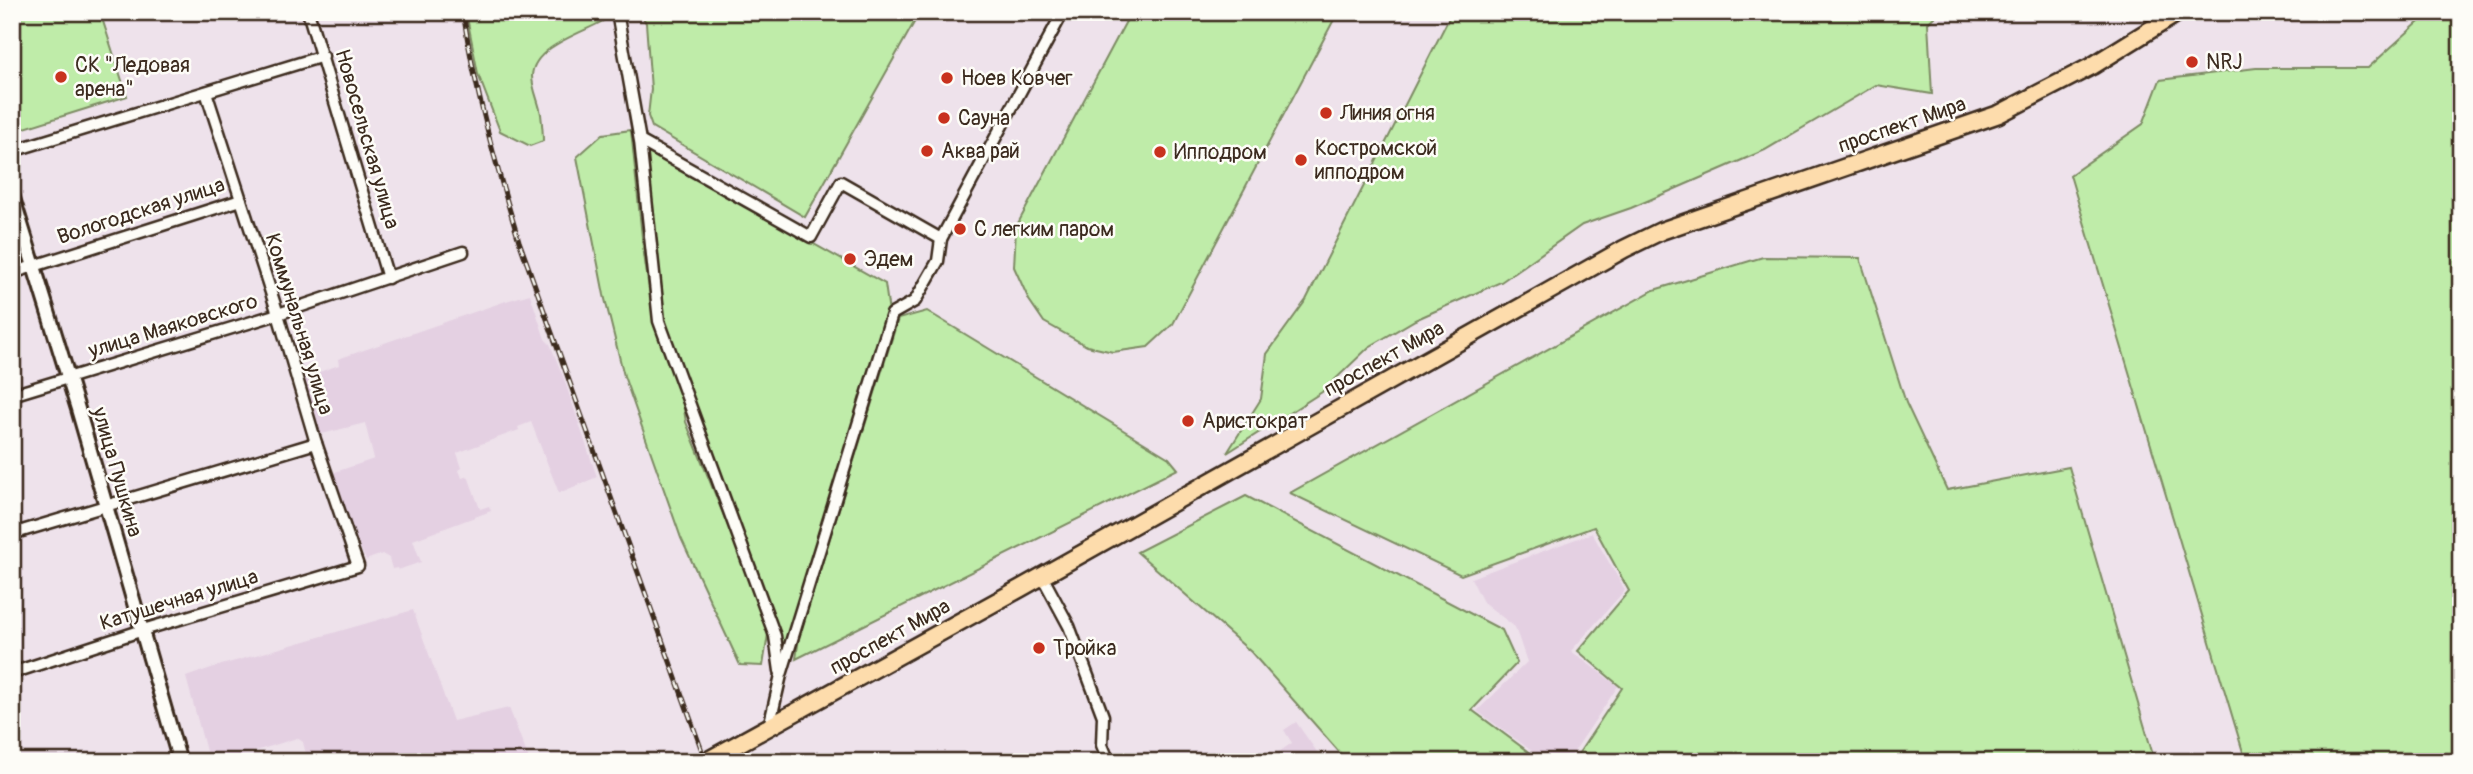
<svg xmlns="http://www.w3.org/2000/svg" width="2473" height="774" viewBox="0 0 2473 774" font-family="Pangolin,sans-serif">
	<rect width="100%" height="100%" fill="#eee2eb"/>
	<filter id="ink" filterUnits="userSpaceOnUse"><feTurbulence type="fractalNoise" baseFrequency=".0143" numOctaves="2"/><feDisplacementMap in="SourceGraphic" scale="14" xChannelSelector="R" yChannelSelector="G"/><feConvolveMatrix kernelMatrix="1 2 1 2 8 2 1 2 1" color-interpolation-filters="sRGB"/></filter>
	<g filter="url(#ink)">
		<g fill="#e4d0e2">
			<path d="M530 294 545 339 550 344 564 379 597 477 559 493 531 422 518 427 519 430 457 453 462 468 459 470 462 478 468 476 480 509 489 506 491 511 413 540 421 562 398 570 397 568 392 569 389 558 382 554 366 560 346 519 332 473 374 459 365 423 318 435 300 379 339 365 338 359 506 301Z"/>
			<path d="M1592 533 1625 590 1571 651 1618 686 1567 762H1547L1477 711 1527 662 1515 627 1483 602 1471 578Z"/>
			<path d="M413 610 453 721 509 708 530 762H308L303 742 297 738 220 762H209L186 677 211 668Z"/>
			<path d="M1296 722 1324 762H1264L1292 743 1284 730Z"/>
		</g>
		<g fill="#bfeca9" stroke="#7d8b64" stroke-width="2">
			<path d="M12 12H100L127 96 12 132Z"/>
			<path d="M466 12H605L603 21C582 33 533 47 532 76 532 88 539 102 541 114 542 123 543 132 543 141L530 146 500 131 478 74Z"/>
			<path d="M640 12H920L805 217 652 127 648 116 651 89 646 23Z"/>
			<path d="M1131 12H1338L1173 324 1148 347 1113 352 1087 346 1044 322 1029 300 1014 267 1016 227Z"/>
			<path d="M1452 12H1939L1928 23 1932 94 1876 85 1765 150 1631 208 1582 225 1501 282 1415 320 1369 347 1322 392 1227 453 1261 399 1267 354 1306 300Z"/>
			<path d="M2430 12H2461V762H2246L2070 175 2143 124 2160 80 2256 68H2368Z"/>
			<path d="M631 130 643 247 654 325 681 391 686 422 769 628 763 666 740 665 681 538 624 376 604 295 577 157 603 134Z"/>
			<path d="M643 148 885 284 889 312 784 652 663 319Z"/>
			<path d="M1763 257 1860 258 1906 403 1947 490 2069 467 2155 762H1573L1622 688 1578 651 1629 591 1594 527 1461 575 1290 493 1654 290Z"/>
			<path d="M927 311 1169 458 1178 469 796 659 799 637 898 319Z"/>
			<path d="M1246 496 1502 630 1517 663 1472 710 1542 762H1348L1251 652 1137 552Z"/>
		</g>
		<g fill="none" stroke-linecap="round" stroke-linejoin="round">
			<defs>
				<g id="minor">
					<path d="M308 12 388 278"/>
					<path d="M617 12 640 141 811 237 841 182 941 239"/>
					<path d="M640 141 659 321 775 636 780 671"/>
					<path d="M12 151 323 56"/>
					<path d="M12 273 241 200"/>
					<path d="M12 395 278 314 463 252"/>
					<path d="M12 534 316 443"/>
					<path d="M1042 576 1069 626 1103 716 1102 745 1109 762"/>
					<path d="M12 673 143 630 358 566 316 443 278 314 206 92"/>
					<path d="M769 727 781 675 892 314 915 301 938 261 941 239 1063 12"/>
				</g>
				<path id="tertiary" d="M12 195 78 409 180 762"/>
				<path id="primary" d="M705 762 1021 588 1624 249 1661 231 1999 114 2092 66 2179 12"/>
			</defs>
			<use href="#minor" stroke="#3b2a1e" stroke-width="15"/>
			<use href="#tertiary" stroke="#3b2a1e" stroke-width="18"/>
			<use href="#primary" stroke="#3b2a1e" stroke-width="21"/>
			<use href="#minor" stroke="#fdfcf7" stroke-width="10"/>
			<use href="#tertiary" stroke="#fdfcf7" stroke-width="12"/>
			<use href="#primary" stroke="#fddcac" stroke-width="16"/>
			<defs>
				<path id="rail" d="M463 12C475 91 496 166 519 241L706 762"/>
			</defs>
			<use href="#rail" stroke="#3b2a1e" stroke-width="5"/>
			<use href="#rail" stroke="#fdfcf7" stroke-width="2.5" stroke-dasharray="8" stroke-linecap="butt"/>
		</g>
	</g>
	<g fill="#c8321e" stroke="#fdfcf7" stroke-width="2.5">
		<circle cx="2192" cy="62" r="7"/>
		<circle cx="61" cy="77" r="7"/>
		<circle cx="947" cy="78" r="7"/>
		<circle cx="1326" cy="113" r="7"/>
		<circle cx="944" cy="118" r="7"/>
		<circle cx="927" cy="151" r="7"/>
		<circle cx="1160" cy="152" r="7"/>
		<circle cx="1301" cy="160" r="7"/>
		<circle cx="960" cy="229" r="7"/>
		<circle cx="850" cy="259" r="7"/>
		<circle cx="1188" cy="421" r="7"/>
		<circle cx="1039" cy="648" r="7"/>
	</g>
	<g text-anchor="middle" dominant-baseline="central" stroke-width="5" stroke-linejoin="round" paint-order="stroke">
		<g font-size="21" fill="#3b2a1e" stroke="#fdfcf7" text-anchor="start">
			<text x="2206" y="62">NRJ</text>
			<text x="75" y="65">СК "Ледовая<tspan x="75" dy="24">арена"</tspan></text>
			<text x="961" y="78">Ноев Ковчег</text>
			<text x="1340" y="113">Линия огня</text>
			<text x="958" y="118">Сауна</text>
			<text x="1315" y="148">Костромской<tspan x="1315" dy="24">ипподром</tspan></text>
			<text x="941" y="151">Аква рай</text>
			<text x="1174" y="152">Ипподром</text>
			<text x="974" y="229">С легким паром</text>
			<text x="864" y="259">Эдем</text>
			<text x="1202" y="421">Аристократ</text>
			<text x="1053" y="648">Тройка</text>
		</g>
		<g font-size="21" fill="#3b2a1e" stroke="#fdfcf7">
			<text transform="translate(1902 125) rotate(-19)">проспект Мира</text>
			<text transform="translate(367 139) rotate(74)">Новосельская улица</text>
			<text transform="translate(141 211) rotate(-18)">Вологодская улица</text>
			<text transform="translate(299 324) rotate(73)">Коммунальная улица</text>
			<text transform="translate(173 326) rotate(-17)">улица Маяковского</text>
			<text transform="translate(1384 359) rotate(-29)">проспект Мира</text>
			<text transform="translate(117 472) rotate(74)">улица Пушкина</text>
			<text transform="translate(179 600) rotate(-17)">Катушечная улица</text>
			<text transform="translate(890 637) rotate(-29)">проспект Мира</text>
		</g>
	</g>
	<rect width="2473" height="774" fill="none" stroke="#fdfcf7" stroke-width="42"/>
	<rect x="21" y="21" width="2431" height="732" fill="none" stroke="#3b2a1e" stroke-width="2.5" filter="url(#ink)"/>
</svg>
